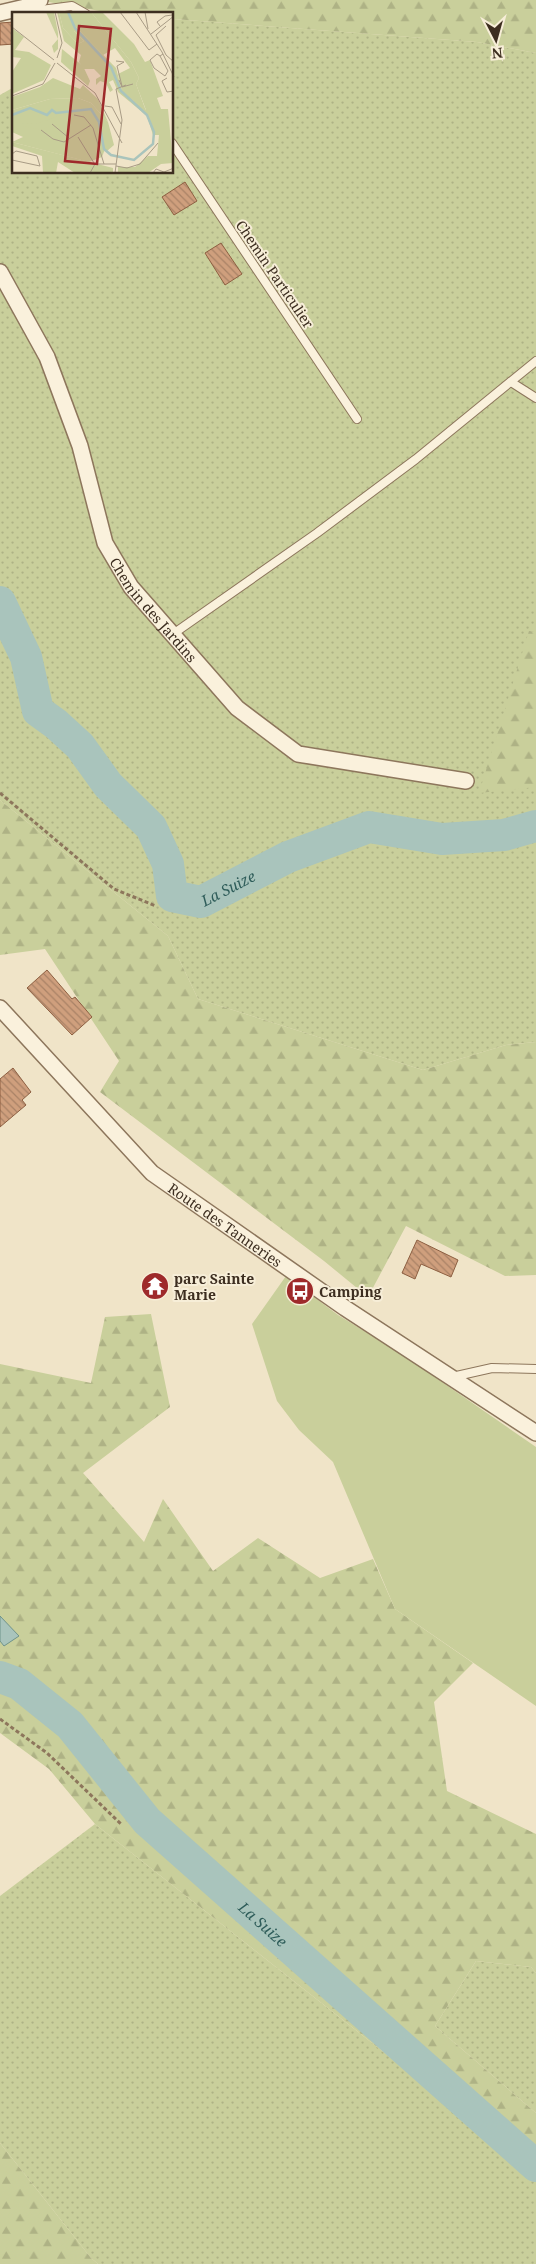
<svg xmlns="http://www.w3.org/2000/svg" width="536" height="2264" viewBox="0 0 536 2264" font-family="'Noto Serif',serif">
	<defs>
		<pattern id="grass-dots" width="8" height="8" patternUnits="userSpaceOnUse" patternTransform="scale(1.25)"><rect width="8" height="8" fill="#c9cf9b"/><path d="M2 2h.1M6 6h.1" fill="none" stroke="#aeb285" stroke-width="1.8" stroke-linecap="round"/></pattern>
		<pattern id="forest-firs" width="22" height="20" patternUnits="userSpaceOnUse" patternTransform="scale(1.25)"><rect width="22" height="20" fill="#c9cf9b"/><path d="M5 1l3.5 6h-7zM16 11l3.5 6h-7z" fill="#aeb285"/></pattern>
		<pattern id="building-back-hatch" width="6" height="6" patternUnits="userSpaceOnUse" patternTransform="scale(1.25)"><rect width="6" height="6" fill="#cf9f7d"/><path d="M-1 5l2 2M0 0l6 6M5-1l2 2" fill="none" stroke="#a98266"/></pattern>
	</defs>
	<rect width="100%" height="100%" fill="#f0e4c8"/>
	<g fill="url(#grass-dots)">
		<path d="M173 19 477 42 536 53V1042L506 1045 423 1070 198 999 168 936 0 800V95L14 87V172H172Z"/>
		<path d="M95 1824 524 2163 536 2177V2264H98L91 2258 0 2143V1896Z"/>
		<path d="M476 1961 531 1967 536 1973V2113L435 2026Z"/>
	</g>
	<g fill="url(#forest-firs)">
		<path d="M37 0H536V53L477 42 173 19 172 14H117Z"/>
		<path d="M529 631 536 632V787L479 793Z"/>
		<path d="M0 800 168 936 198 999 423 1070 506 1045 536 1042V1275L505 1276 406 1226 368 1297 324 1261 100 1092 119 1061 45 949 0 955Z"/>
		<path d="M151 1314 170 1407 83 1473 144 1542 163 1499 213 1571 258 1538 320 1578 373 1559 395 1609 473 1663 434 1702 447 1791 536 1834V1973L531 1967 476 1961 435 2026 536 2113V2177L524 2163 95 1824 49 1769 0 1733V1364L91 1383 105 1317Z"/>
		<path d="M0 2143 91 2258 98 2264H0Z"/>
	</g>
	<path fill="#c9cf9b" d="M286 1276 338 1315 400 1353 536 1447V1706L395 1609 333 1462 299 1430 277 1401 252 1324Z"/>
	<path fill="#a9c4bc" stroke="#6f938a" d="M0 1616 19 1636 4 1646 0 1641Z"/>
	<g fill="none" stroke-linecap="round" stroke-linejoin="round">
		<g stroke="#a9c4bc" stroke-width="32">
			<path id="s1" d="M0 602 26 657 38 711 56 724 80 746 108 785 151 827 168 864 172 896 201 902 288 857 369 827 442 839 504 835 536 826"/>
			<path id="s2" d="M0 1677 19 1684 70 1725 147 1821 536 2166"/>
		</g>
	</g>
	<g fill="url(#building-back-hatch)" stroke="#8d5f41">
		<path d="M14 22V44L0 45V23Z"/>
		<path d="M185 182 197 201 174 215 162 197Z"/>
		<path d="M221 243 242 274 225 285 205 253Z"/>
		<path d="M47 970 72 999 75 997 92 1017 72 1035 27 988Z"/>
		<path d="M13 1068 31 1092 22 1100 26 1105 0 1127V1079Z"/>
		<path d="M417 1240 458 1260 451 1277 421 1264 415 1279 402 1273Z"/>
	</g>
	<g fill="none" stroke-linecap="round" stroke-linejoin="round">
		<defs>
			<g id="lane">
				<path d="M34 5 41 10 72 6 86 14"/>
				<path d="M172 143 357 419"/>
				<path d="M511 382 536 398"/>
				<path d="M173 634 317 533 416 459 536 361"/>
				<path d="M452 1377 492 1368 536 1369"/>
			</g>
			<g id="street">
				<path d="M0 13 34 5 40 0"/>
				<path id="s3" d="M0 272 47 357 80 446 105 543 131 587 237 708 298 754 466 781"/>
				<path id="s4" d="M0 1008 152 1173 345 1308 536 1433"/>
			</g>
		</defs>
		<use href="#lane" stroke="#8d765c" stroke-width="10"/>
		<use href="#street" stroke="#8d765c" stroke-width="18"/>
		<g stroke="#8d765c" stroke-width="3" stroke-dasharray="4 2.5" stroke-linecap="butt">
			<path d="M0 793 114 889 156 906"/>
			<path d="M0 1719 47 1753 121 1824"/>
		</g>
		<use href="#lane" stroke="#faf1dc" stroke-width="8"/>
		<use href="#street" stroke="#faf1dc" stroke-width="15"/>
	</g>
	<defs>
		<symbol id="temple-disc" viewBox="-11 -11 22 22"><circle r="9.5" fill="#9e2a2b" stroke="#f7eed8"/><path d="M0-6L5-2H3V0L6.5 2.5H4V6H1.5V3h-3V6H-4V2.5H-6.5L-3 0V-2H-5Z" fill="#fff"/></symbol>
		<symbol id="bus-disc" viewBox="-11 -11 22 22"><circle r="9.5" fill="#9e2a2b" stroke="#f7eed8"/><path d="M-5-6H5V4H4V6H2V4H-2V6H-4V4H-5ZM-3.5-4V0h7V-4ZM-3.5 1.2v1.5H-2V1.2ZM2 1.2v1.5H3.5V1.2Z" fill="#fff"/></symbol>
	</defs>
	<g fill-rule="evenodd">
		<use href="#temple-disc" x="139" y="1270" width="32" height="32"/>
		<use href="#bus-disc" x="284" y="1275" width="32" height="32"/>
	</g>
	<g text-anchor="middle" dominant-baseline="central" stroke-width="4" stroke-linejoin="round" paint-order="stroke">
		<g font-size="14" fill="#3d2e20" stroke="#f7eed8">
			<text transform="translate(275 274) rotate(56)">Chemin Particulier</text>
			<text stroke="none"><textPath href="#s3" startOffset="375">Chemin des Jardins</textPath></text>
			<text stroke="none"><textPath href="#s4" startOffset="314">Route des Tanneries</textPath></text>
		</g>
		<g font-size="14" font-weight="bold" fill="#3d2e20" stroke="#f7eed8" text-anchor="start">
			<text x="174" y="1278">parc Sainte<tspan x="174" dy="16">Marie</tspan></text>
			<text x="319" y="1291">Camping</text>
		</g>
		<g font-size="15" font-style="italic" fill="#2f5d5a" stroke="#f7eed8">
			<text stroke="none"><textPath href="#s1" startOffset="412">La Suize</textPath></text>
			<text stroke="none"><textPath href="#s2" startOffset="364">La Suize</textPath></text>
		</g>
	</g>
	<g transform="translate(12 12)">
		<rect width="161" height="161" fill="#f0e4c8"/>
		<path d="M47 0H79L119 50 127 66 124 72 134 99 110 79 106 62 118 56 103 36 91 43 62 13V19L72 29 66 32 51 16ZM66 86 79 91 96 110 102 133 95 139 93 137 90 145 77 150 0 130 11 125 0 120V98L38 87Z" fill="#c9cf9b"/>
		<path d="M34 0H42L46 21V37L42 41 40 34 46 27ZM45 0H47L51 16 66 32 72 29 62 19V13L104 56 110 79 134 98 124 72 127 66 119 50 79 0H90L122 32 133 50 138 48 151 84 145 86 149 97H156L161 151 149 152 136 161H106V155H123L136 144H145L147 123H141L135 104 106 80 101 68 97 70 101 78 98 80 94 71 88 69 84 73V67L89 64 82 57H72L67 50 69 43 52 29ZM0 16 12 25 3 38 17 40 39 53 32 68 0 82V60L9 46 0 45ZM41 66 68 77 71 73 86 87 96 110 79 91 66 86 38 87 0 98V85L28 75ZM53 102H61L57 111 48 109 30 118 10 114 11 111 24 112ZM0 130 101 156V161H63L46 150 44 161H31L30 144 0 134Z" fill="#c9cf9b"/>
		<path d="M50 37 71 54 78 69 76 74 49 50Z" fill="#c9cf9b"/>
		<path fill="none" stroke="#a9c4bc" stroke-width="2.5" d="M0 103 18 96 35 103 40 98 44 101 79 97 87 110 92 137 99 143 122 148 141 132 142 120 135 103 109 79 99 55 63 16 56 0"/>
		<path fill="none" stroke="#a89b85" stroke-width="1" d="M43 0 50 31 45 46M108 0 137 38 145 32M124 0 150 40 162 65M133 0 136 17M148 14 145 10 153 4 160 3M154 14 144 23 154 43 162 50M0 15 42 48M139 22 162 4M148 44 145 42 138 48 142 56 153 64 156 59 148 44 151 42M104 49 112 50 105 54 110 74M45 51 83 81 110 131M155 66 150 69 155 80 162 79M107 68 110 75 121 72M0 84 31 72 43 51M93 94 100 95 109 112M62 103 72 105 81 116 92 152M40 112 57 126M29 118 41 127 52 130 79 113M66 125 82 151M0 142 4 139 25 144 28 154 0 148M104 154 115 156 128 152 146 131M78 161 83 152H104M103 161 110 108 104 77 114 73M141 161 144 157 152 160 162 156"/>
		<path fill="#9e2a2b" fill-opacity="0.15" stroke="#9e2a2b" stroke-width="2.5" d="M67 14 99 17 85 152 53 149Z"/>
		<rect width="161" height="161" fill="none" stroke="#3d2e20" stroke-width="2.5"/>
	</g>
	<g transform="translate(496 40) rotate(174)" stroke="#f7eed8" stroke-width="4" paint-order="stroke">
	<path d="M0-4L9 19L0 12L-9 19Z" fill="#3d2e20"/>
	<text y="-8" font-size="14" font-weight="bold" text-anchor="middle" fill="#3d2e20">N</text>
	</g>
</svg>
